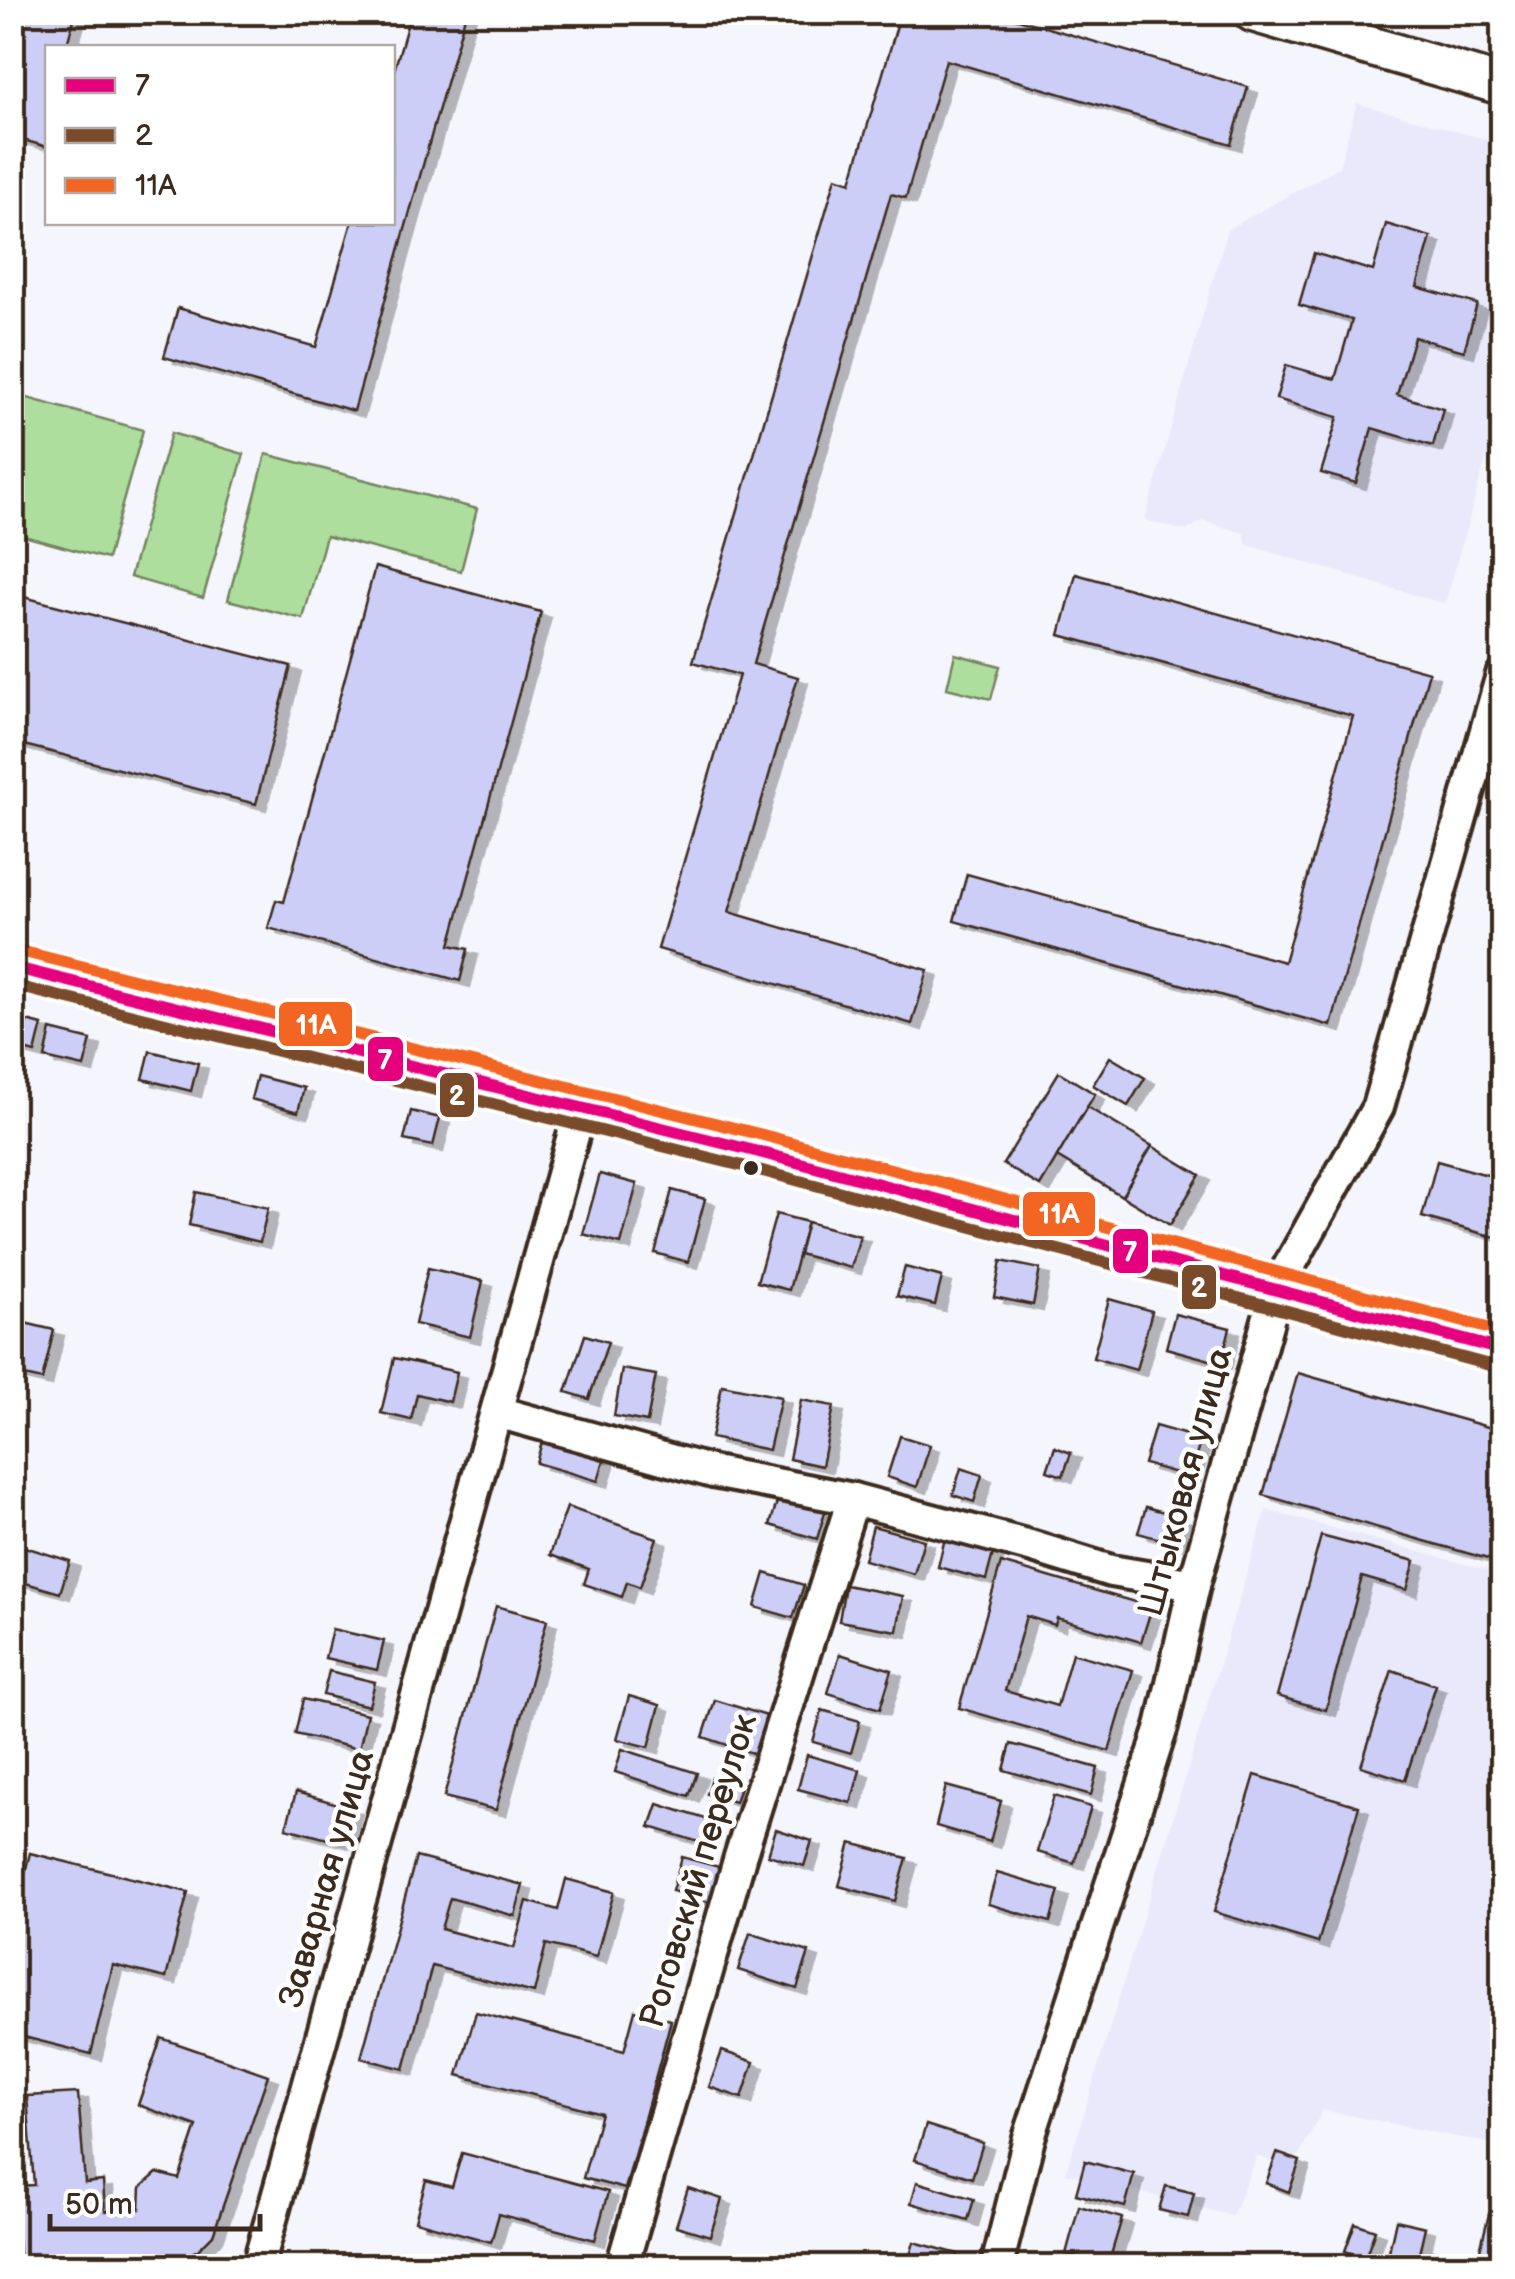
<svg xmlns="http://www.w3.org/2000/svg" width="1515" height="2279" viewBox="0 0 1515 2279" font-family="'Balsamiq Sans',sans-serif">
	<defs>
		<filter id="shadow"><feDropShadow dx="10" dy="6" stdDeviation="0" flood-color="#0004"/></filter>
	</defs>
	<rect width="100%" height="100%" fill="#f5f5fd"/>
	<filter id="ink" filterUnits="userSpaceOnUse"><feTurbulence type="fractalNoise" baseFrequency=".01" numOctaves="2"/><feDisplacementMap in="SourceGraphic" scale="20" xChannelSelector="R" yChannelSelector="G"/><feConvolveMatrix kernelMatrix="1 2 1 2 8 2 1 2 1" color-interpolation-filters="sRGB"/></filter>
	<g filter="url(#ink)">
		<g fill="#e9e9fb">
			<path d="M1357 103 1502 144V402L1445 604 1247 545 1244 533 1203 521 1185 531 1145 520 1227 230 1339 167Z"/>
			<path d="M1266 1510 1502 1574V2146L1323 2110 1291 2169 1257 2156 1232 2216 1066 2173Z"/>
		</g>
		<g fill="#adde9e" stroke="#74845e" stroke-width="2.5">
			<path d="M13 394 143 430 107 559 13 533Z"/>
			<path d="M171 433 244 454 203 598 130 577Z"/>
			<path d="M266 454 477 509 461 571 326 536 303 619 228 600Z"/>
			<path d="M955 654 1000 666 991 699 947 688Z"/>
		</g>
		<g fill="#cdcef7" stroke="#3b2a1e" stroke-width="2.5" filter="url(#shadow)">
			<path d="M20 12H76L66 48H48V147L12 137V38Z"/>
			<path d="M411 12H466L354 411 164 357 178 308 316 347 352 222H392V78Z"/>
			<path d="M901 12H994L1248 87 1231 144 946 60 906 198 891 194 753 664 798 677 729 912 928 970 912 1024 658 949 739 675 693 662 836 177 851 182Z"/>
			<path d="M1386 224 1431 237 1417 287 1477 304 1464 351 1414 337 1397 395 1443 409 1433 446 1372 428 1356 483 1321 473 1338 417 1276 399 1286 365 1335 379 1352 320 1299 305 1314 253 1373 271Z"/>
			<path d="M375 567 541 612 450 945 468 949 460 981 268 928 276 900 284 902Z"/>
			<path d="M1076 574 1429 672 1331 1026 954 921 967 874 1284 962 1353 716 1060 635Z"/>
			<path d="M12 594 291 666 256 804 12 742Z"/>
			<path d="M12 1017 42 1025 35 1053 12 1047Z"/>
			<path d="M51 1030 91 1040 84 1067 45 1058Z"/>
			<path d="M150 1051 198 1063 191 1091 143 1079Z"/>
			<path d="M1110 1057 1145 1078 1128 1106 1093 1085Z"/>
			<path d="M1059 1072 1095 1094 1040 1186 1003 1164Z"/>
			<path d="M257 1076 304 1088 298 1112 251 1099Z"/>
			<path d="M1087 1107 1152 1146 1122 1196 1057 1157Z"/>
			<path d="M411 1111 440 1118 433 1146 404 1140Z"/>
			<path d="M1152 1146 1200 1175 1170 1225 1122 1196Z"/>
			<path d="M1437 1161 1502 1179V1239L1422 1217Z"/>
			<path d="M600 1174 637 1184 621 1244 583 1234Z"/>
			<path d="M672 1190 705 1199 688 1262 655 1253Z"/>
			<path d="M196 1192 268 1208 260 1242 189 1225Z"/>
			<path d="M776 1214 807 1222 789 1290 757 1282Z"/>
			<path d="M807 1222 860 1236 851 1268 799 1254Z"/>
			<path d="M1001 1261 1040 1269 1033 1305 994 1297Z"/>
			<path d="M905 1267 942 1277 935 1305 897 1296Z"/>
			<path d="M428 1268 483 1281 470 1337 415 1324Z"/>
			<path d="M1109 1299 1152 1311 1136 1370 1093 1358Z"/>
			<path d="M1175 1314 1230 1328 1221 1363 1166 1348Z"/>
			<path d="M12 1320 54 1330 42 1380 12 1373Z"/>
			<path d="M585 1335 608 1342 589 1399 566 1392Z"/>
			<path d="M394 1358 457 1372 450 1402 417 1394 411 1420 381 1413Z"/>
			<path d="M622 1369 656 1375 647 1422 614 1416Z"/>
			<path d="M1298 1373 1502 1431V1563L1263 1495Z"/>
			<path d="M722 1385 781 1397 769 1450 711 1438Z"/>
			<path d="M801 1400 834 1406 822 1466 789 1459Z"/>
			<path d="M1155 1426 1201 1439 1190 1477 1144 1464Z"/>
			<path d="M544 1435 606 1453 598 1481 536 1463Z"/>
			<path d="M900 1436 930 1445 917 1487 887 1477Z"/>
			<path d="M1055 1447 1071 1453 1063 1476 1047 1471Z"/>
			<path d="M961 1468 982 1475 974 1502 953 1495Z"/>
			<path d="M779 1495 826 1509 817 1539 770 1525Z"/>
			<path d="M567 1507 657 1538 640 1587 627 1582 622 1597 584 1584 589 1569 550 1555Z"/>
			<path d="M1146 1507 1182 1517 1175 1543 1138 1533Z"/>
			<path d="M873 1526 924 1540 914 1574 864 1560Z"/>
			<path d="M946 1534 995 1546 986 1580 938 1567Z"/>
			<path d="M1321 1536 1415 1561 1407 1590 1362 1577 1326 1710 1277 1696Z"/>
			<path d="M12 1543 70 1561 60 1593 12 1579Z"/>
			<path d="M1001 1563 1152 1607 1141 1642 1057 1618 1055 1625 1026 1616 1005 1691 1057 1706 1072 1653 1133 1670 1109 1751 959 1708Z"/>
			<path d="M765 1573 804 1585 793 1618 755 1607Z"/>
			<path d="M845 1585 903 1596 897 1631 839 1621Z"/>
			<path d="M496 1606 547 1620 496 1810 444 1797Z"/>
			<path d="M332 1629 384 1641 377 1670 325 1658Z"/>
			<path d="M840 1654 892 1670 880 1709 828 1693Z"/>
			<path d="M1392 1670 1436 1685 1405 1780 1361 1766Z"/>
			<path d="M329 1671 375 1682 369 1706 323 1695Z"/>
			<path d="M629 1696 660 1705 649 1747 617 1739Z"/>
			<path d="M303 1699 367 1714 359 1749 295 1734Z"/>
			<path d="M715 1700 767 1716 755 1754 703 1737Z"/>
			<path d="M822 1710 860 1721 851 1753 813 1742Z"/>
			<path d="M1011 1744 1098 1768 1091 1795 1004 1770Z"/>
			<path d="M622 1749 697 1773 689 1796 615 1772Z"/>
			<path d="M807 1755 860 1770 851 1803 798 1789Z"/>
			<path d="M1255 1775 1359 1806 1318 1943 1214 1912Z"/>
			<path d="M712 1778 740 1787 735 1802 707 1794Z"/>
			<path d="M946 1786 1001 1801 990 1842 936 1826Z"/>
			<path d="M296 1792 352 1808 343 1843 286 1828Z"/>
			<path d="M1054 1796 1091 1807 1074 1863 1037 1852Z"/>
			<path d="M658 1804 712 1821 705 1844 650 1827Z"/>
			<path d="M776 1829 812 1841 804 1866 768 1855Z"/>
			<path d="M851 1843 907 1858 895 1901 839 1886Z"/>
			<path d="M30 1853 188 1892 166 1978 113 1965 91 2054 12 2034V1923Z"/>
			<path d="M416 1857 523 1885 515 1916 450 1898 441 1929 514 1948 527 1901 558 1910 566 1879 614 1892 596 1957 546 1944 534 1993 432 1966 404 2069 361 2058Z"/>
			<path d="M682 1857 723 1868 712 1903 672 1891Z"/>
			<path d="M997 1873 1059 1891 1050 1922 988 1904Z"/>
			<path d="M750 1933 809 1952 797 1989 738 1970Z"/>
			<path d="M635 2010 671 2020 625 2189 583 2178 601 2113 458 2075 476 2012 624 2051Z"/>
			<path d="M161 2038 268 2075 213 2235 198 2250 179 2259 20 2266 14 2186 34 2185 27 2096 78 2093 85 2183 103 2181 105 2211 140 2209 141 2187 157 2173 179 2179 197 2126 138 2105Z"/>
			<path d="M722 2051 754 2062 742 2098 709 2087Z"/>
			<path d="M926 2125 983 2143 972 2178 915 2160Z"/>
			<path d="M462 2153 608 2192 595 2240 499 2214 491 2242 415 2221 426 2180 452 2187Z"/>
			<path d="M1277 2153 1300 2161 1289 2192 1266 2183Z"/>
			<path d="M1085 2161 1134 2174 1125 2207 1076 2194Z"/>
			<path d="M917 2182 974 2199 968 2220 911 2203Z"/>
			<path d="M1166 2186 1194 2193 1188 2217 1159 2210Z"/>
			<path d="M688 2188 722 2199 710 2236 676 2226Z"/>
			<path d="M1079 2206 1122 2218 1108 2265 1066 2254Z"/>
			<path d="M1489 2214 1502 2217V2266H1476Z"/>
			<path d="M1396 2220 1425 2227 1417 2262 1388 2256Z"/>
			<path d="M1355 2223 1375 2230 1365 2258 1345 2251Z"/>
			<path d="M914 2242 958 2254 955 2266H907Z"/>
		</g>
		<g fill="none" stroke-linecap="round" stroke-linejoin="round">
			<defs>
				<g id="minor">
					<path d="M497 1412 713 1472 853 1499 1030 1546 1111 1571 1194 1585"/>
					<path d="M258 2266 581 1107"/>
					<path d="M622 2266 740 1857 853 1499"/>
					<path d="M997 2266 1029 2138 1162 1727 1194 1585 1277 1288 1378 1107 1502 675"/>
				</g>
				<path id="tertiary" d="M1253 12 1502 85"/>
				<path id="secondary" d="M12 967C511 1085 1008 1214 1502 1350"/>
			</defs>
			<use href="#minor" stroke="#3b2a1e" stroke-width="38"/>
			<use href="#tertiary" stroke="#3b2a1e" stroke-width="45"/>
			<use href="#secondary" stroke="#3b2a1e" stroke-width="50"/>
			<use href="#minor" stroke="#fff" stroke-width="30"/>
			<use href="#tertiary" stroke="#fff" stroke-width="38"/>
			<use href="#secondary" stroke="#fff" stroke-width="42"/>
			<defs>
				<path id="bus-1" d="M12 967 759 1152 1502 1350"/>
				<path id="bus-2" d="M12 985 755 1169 1497 1367"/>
				<path id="bus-3" d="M16 950 763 1135 1502 1332"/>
			</defs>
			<use href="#bus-1" stroke="#fff" stroke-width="20"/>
			<use href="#bus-2" stroke="#fff" stroke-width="20"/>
			<use href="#bus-3" stroke="#fff" stroke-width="20"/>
			<use href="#bus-1" stroke="#e5007d" stroke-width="12"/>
			<use href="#bus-2" stroke="#7a4b2a" stroke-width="12"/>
			<use href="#bus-3" stroke="#f26522" stroke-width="12"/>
		</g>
	</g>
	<circle fill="#3b2a1e" stroke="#fff" stroke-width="4" cx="751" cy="1168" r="9"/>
	<g text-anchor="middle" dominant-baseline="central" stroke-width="9" stroke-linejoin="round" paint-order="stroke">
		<g font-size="35" fill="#3b2a1e" stroke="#fff">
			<text transform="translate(1186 1482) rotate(-75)">Штыковая улица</text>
			<text transform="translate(699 1871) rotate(-73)">Роговский переулок</text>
			<text transform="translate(327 1879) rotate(-74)">Заварная улица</text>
		</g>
	</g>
	<g stroke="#fff" stroke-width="4">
		<rect x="277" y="1000" width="77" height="48" rx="10" fill="#f26522"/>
		<rect x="366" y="1035" width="39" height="48" rx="10" fill="#e5007d"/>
		<rect x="438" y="1071" width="38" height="48" rx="10" fill="#7a4b2a"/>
		<rect x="1021" y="1190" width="76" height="48" rx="10" fill="#f26522"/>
		<rect x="1111" y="1227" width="39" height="48" rx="10" fill="#e5007d"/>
		<rect x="1180" y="1263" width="38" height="48" rx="10" fill="#7a4b2a"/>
	</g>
	<g font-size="28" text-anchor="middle" font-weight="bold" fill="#fff">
		<text x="316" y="1034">11А</text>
		<text x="385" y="1069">7</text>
		<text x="457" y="1105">2</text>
		<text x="1059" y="1223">11А</text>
		<text x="1130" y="1261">7</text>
		<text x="1199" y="1297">2</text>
	</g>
	<rect width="1515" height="2279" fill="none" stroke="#fff" stroke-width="50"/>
	<rect x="25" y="25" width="1465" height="2229" fill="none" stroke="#3b2a1e" stroke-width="4" filter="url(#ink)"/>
	<rect x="45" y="45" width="350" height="180" fill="#ffffff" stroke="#b1aaa5" stroke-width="2.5"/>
	<rect x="65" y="78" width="50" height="15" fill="#e5007d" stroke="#b1aaa5" stroke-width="2.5"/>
	<text x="135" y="95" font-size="30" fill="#3b2a1e">7</text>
	<rect x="65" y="128" width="50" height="15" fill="#7a4b2a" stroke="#b1aaa5" stroke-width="2.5"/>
	<text x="135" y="145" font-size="30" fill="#3b2a1e">2</text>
	<rect x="65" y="178" width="50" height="15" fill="#f26522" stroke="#b1aaa5" stroke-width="2.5"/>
	<text x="135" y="195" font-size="30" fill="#3b2a1e">11А</text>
	<path d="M50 2214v15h210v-15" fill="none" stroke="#3b2a1e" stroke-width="5"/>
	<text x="65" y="2214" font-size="30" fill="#3b2a1e" stroke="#ffffff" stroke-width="8" paint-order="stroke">50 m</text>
</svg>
